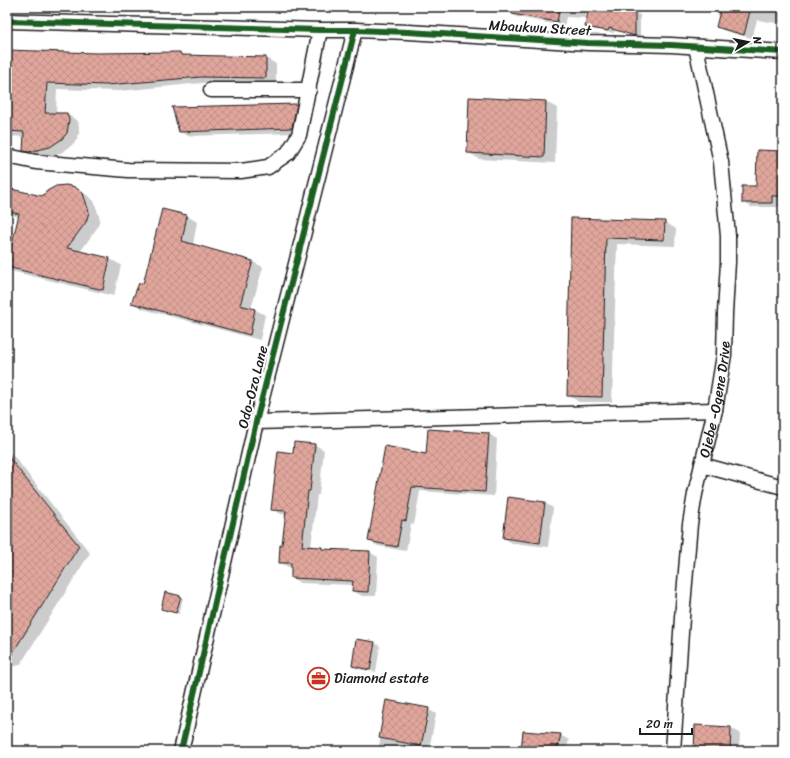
<svg xmlns="http://www.w3.org/2000/svg" width="790" height="758" viewBox="0 0 790 758" font-family="Sriracha,sans-serif">
	<defs>
		<pattern id="building-cross-hatch" width="8" height="8" patternUnits="userSpaceOnUse"><rect width="8" height="8" fill="#e0a69c"/><path d="M0 0l8 8M0 8l8-8" fill="none" stroke="#c08e86"/></pattern>
	</defs>
	<rect width="100%" height="100%" fill="#fff"/>
	<filter id="ink" filterUnits="userSpaceOnUse"><feTurbulence type="fractalNoise" baseFrequency=".025" numOctaves="2"/><feDisplacementMap in="SourceGraphic" scale="8" xChannelSelector="R" yChannelSelector="G"/><feConvolveMatrix kernelMatrix="1 2 1 2 8 2 1 2 1" color-interpolation-filters="sRGB"/></filter>
	<g filter="url(#ink)">
		<g fill="#0003">
			<path d="M510 7H586V18L566 17 564 26 517 17 509 12Z"/>
			<path d="M722 7H783V24L757 20 752 38 725 31 717 26Z"/>
			<path d="M613 12H634L640 15V38L615 30 614 33 592 29 586 26Z"/>
			<path d="M7 51 96 54 180 53 184 56 266 58 276 64V83L213 82 119 91 57 89 56 114H67L78 121 79 127V133L77 139 72 145 61 153 41 157 35 156 25 150V137L7 136Z"/>
			<path d="M470 98 546 102 557 108 555 163 479 159 468 152Z"/>
			<path d="M296 105 305 110 300 133 188 136 179 131Z"/>
			<path d="M783 152V200H779L780 207H751L743 202 757 187Z"/>
			<path d="M75 188 87 195 94 201 100 219 97 228 80 252 110 259 121 265 114 296 7 270V248L12 249 19 217 7 214V189L43 198Z"/>
			<path d="M163 210 187 216 197 222 193 245 253 262 263 267 251 309H254L265 315 260 340 143 309 133 303 144 285Z"/>
			<path d="M572 219 665 222 676 229 675 246 617 244 612 402H579L568 395Z"/>
			<path d="M489 434 497 439 494 496 420 491 414 525 411 524 406 551 378 546 369 541 427 455Z"/>
			<path d="M295 443 315 445 324 450 319 495H317L311 547 321 548 326 550 369 552 378 557 376 596H362L353 591 354 585 300 583 292 578V567H288L280 562 287 515 281 514 272 509 294 454Z"/>
			<path d="M7 452 13 455 90 553 20 665 7 668Z"/>
			<path d="M509 498 545 503 553 508 548 547 512 543 504 538Z"/>
			<path d="M180 596 183 598 179 614 162 609Z"/>
			<path d="M375 643 380 646 376 672 358 669 353 665Z"/>
			<path d="M387 702 428 709 436 714 429 750 421 749 420 751H378Z"/>
			<path d="M696 726 731 728 740 733 739 751H695Z"/>
			<path d="M560 735 569 740 566 751H522Z"/>
		</g>
		<g fill="url(#building-cross-hatch)" stroke="#1c1c1c">
			<path d="M513 7H560L557 22 512 14Z"/>
			<path d="M589 7H593L613 11H635V36L609 28 608 31 585 27Z"/>
			<path d="M721 7H751L744 35 716 27Z"/>
			<path d="M7 50 96 53 180 52 181 55 266 57V78L201 77 107 85 47 83 45 113H67L69 120 68 127 67 133 62 139 50 147 29 152 23 151 24 132 7 131Z"/>
			<path d="M469 97 546 101 544 157 467 153Z"/>
			<path d="M297 104 292 128 179 132 172 107Z"/>
			<path d="M757 150 783 151V196H772V203H742V186H756Z"/>
			<path d="M66 185 75 187 83 193 89 212 86 222 67 248 110 258 103 290 7 267V247L11 248 19 214 7 211V188L42 196 47 191 56 186Z"/>
			<path d="M162 209 187 215 182 241 253 261 240 305 255 309 250 335 131 303 139 283 143 284Z"/>
			<path d="M571 218 665 221 664 240 606 238 602 397 567 396Z"/>
			<path d="M428 429 489 433 485 492 412 487 406 521 402 520 397 547 368 541 385 446 426 454Z"/>
			<path d="M294 442 315 444 310 491H308L302 546 322 547V549L370 551 368 592 352 591 353 581 291 578V563H279L280 545H282L286 511 271 510 278 451 293 453Z"/>
			<path d="M7 455 79 546 7 662Z"/>
			<path d="M508 497 545 502 540 543 503 538Z"/>
			<path d="M165 592 181 596 176 613 161 609Z"/>
			<path d="M356 639 375 642 370 670 352 666Z"/>
			<path d="M386 700 429 708 421 746 379 738Z"/>
			<path d="M695 725 731 727 730 751H694Z"/>
			<path d="M523 731 561 734 557 751H521Z"/>
		</g>
		<g fill="none" stroke-linecap="round" stroke-linejoin="round">
			<defs>
				<g id="minor">
					<path d="M7 21 320 30H355L408 32 588 43 671 45 783 52"/>
					<path d="M211 90H309"/>
					<path d="M7 156 36 162 128 170 241 171 268 167 288 153 299 135 320 30"/>
					<path d="M256 422 715 410"/>
					<path d="M702 465 783 487"/>
					<path d="M181 751 256 422 355 30"/>
					<path id="s1" d="M673 751 682 618 690 524 695 494 715 410 724 355 725 313 728 262V236L721 162 696 47"/>
				</g>
			</defs>
			<use href="#minor" stroke="#1c1c1c" stroke-width="17"/>
			<use href="#minor" stroke="#fff" stroke-width="14"/>
			<defs>
				<g id="cycleway">
					<path d="M7 21 320 30H355L408 32 588 43 671 45 783 52"/>
					<path d="M181 751 256 422 355 30"/>
				</g>
			</defs>
			<use href="#cycleway" stroke="#fff" stroke-width="8"/>
			<use href="#cycleway" stroke="#1b5e20" stroke-width="6"/>
		</g>
	</g>
	<defs>
		<symbol id="office-ring" viewBox="-11 -11 22 22"><circle r="9.5" fill="#fff" stroke="#c8321e" stroke-width="1.5"/><path d="M-6-3h4V-5.5h4V-3h4V5H-6ZM-1-4.5V-3h2v-1.5ZM-6 0V1H6V0Z" fill="#c8321e"/></symbol>
	</defs>
	<g fill-rule="evenodd">
		<use href="#office-ring" x="306" y="666" width="25" height="25"/>
	</g>
	<g text-anchor="middle" dominant-baseline="central" stroke-width="4" stroke-linejoin="round" paint-order="stroke">
		<g font-size="14" fill="#1c1c1c" stroke="#fff">
			<text transform="translate(540 28) rotate(3)">Mbaukwu Street</text>
			<text transform="translate(253 387) rotate(-76)">Odo-Ozo Lane</text>
			<text stroke="none"><textPath href="#s1" startOffset="355">Ojebe -Ogene Drive</textPath></text>
		</g>
		<g font-size="14" fill="#1c1c1c" stroke="#fff" text-anchor="start">
			<text x="334" y="678">Diamond estate</text>
		</g>
	</g>
	<rect width="790" height="758" fill="none" stroke="#fff" stroke-width="24"/>
	<rect x="12" y="12" width="766" height="734" fill="none" stroke="#1c1c1c" stroke-width="1.5" filter="url(#ink)"/>
	<g transform="translate(748 42) rotate(80)" stroke="#ffffff" stroke-width="3" paint-order="stroke">
	<path d="M0-3L7 15L0 10L-7 15Z" fill="#1c1c1c"/>
	<text y="-6" font-size="11" font-weight="bold" text-anchor="middle" fill="#1c1c1c">N</text>
	</g>
	<path d="M640 728v6h52v-6" fill="none" stroke="#1c1c1c" stroke-width="2"/>
	<text x="646" y="728" font-size="12" fill="#1c1c1c" stroke="#ffffff" stroke-width="3" paint-order="stroke">20 m</text>
</svg>
